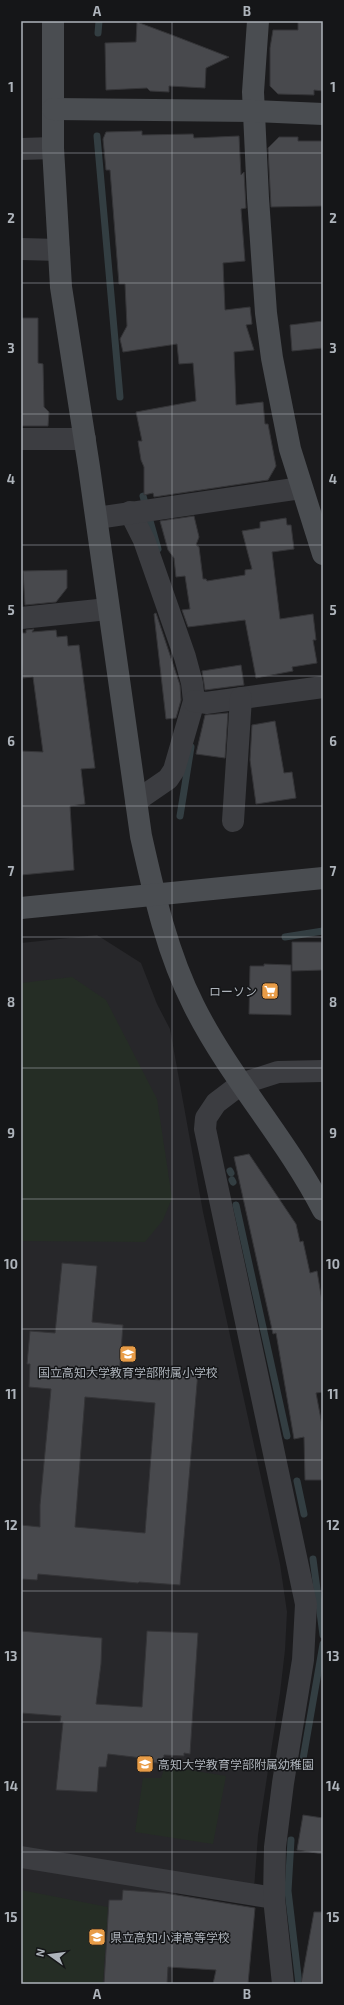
<svg xmlns="http://www.w3.org/2000/svg" width="344" height="2005" viewBox="0 0 344 2005" font-family="'Exo 2','Noto Sans JP',sans-serif">
	<rect width="100%" height="100%" fill="#1b1b1d"/>
	<g fill="#27272a">
		<path d="M97 935 141 963 157 1004 170 1029 203 1212 280 1564 287 1612 285 1650 280 1693 258 1835 254 1889 21 1850V943Z"/>
		<path d="M21 1864 176 1891 171 1984H21Z"/>
	</g>
	<g fill="#252d25">
		<path d="M72 977 106 1000 157 1099 172 1198 163 1220 145 1242 21 1241V983Z"/>
		<path d="M165 1766 226 1776 213 1844 135 1832 143 1778H161Z"/>
		<path d="M21 1890 108 1907 103 1984H21Z"/>
	</g>
	<g fill="none" stroke-linecap="round" stroke-linejoin="round">
		<g stroke="#333e42" stroke-width="7">
			<path d="M98 33 99 21"/>
			<path d="M97 136 120 397"/>
			<path d="M143 496 158 549"/>
			<path d="M180 816 191 747"/>
			<path d="M285 937 323 931"/>
			<path d="M230 1171 231 1173"/>
			<path d="M232 1180 233 1182"/>
			<path d="M236 1205 287 1436"/>
			<path d="M297 1481 304 1514"/>
			<path d="M313 1559 323 1635"/>
			<path d="M303 1759 323 1644"/>
			<path d="M291 1840 288 1891 299 1984"/>
		</g>
	</g>
	<g fill="#48494d" stroke="#353538" fill-rule="evenodd">
		<path d="M298 21H323V91L314 90V95L278 94 270 86V48L273 30H298Z"/>
		<path d="M137 22 172 35 229 57 206 68 205 88 169 86V92L150 91 147 88 106 90 105 43 136 42Z"/>
		<path d="M142 131V135L193 134 194 138 239 136 241 175 244 172 246 208 241 209 245 261 223 263 225 310 250 307 252 324 246 325 254 350 234 352 236 405 263 402 265 424H268L276 466 268 480 154 497 153 493 144 495V467L141 460 138 441H142L136 412 196 401 193 363 179 364 177 344 123 352 120 339 127 326 125 284H119L110 170H106L103 139 106 132Z"/>
		<path d="M279 137H298V141H323V206L271 207 268 148Z"/>
		<path d="M21 318H38V363L43 364 44 407 49 412 48 426H21Z"/>
		<path d="M323 321V348L292 351 290 325Z"/>
		<path d="M194 516 199 537 196 545 199 547 203 579H206L207 581 245 575V570L252 569 242 531 260 528V522L286 518 287 525H291L294 549 272 552 280 619 313 614 316 640H313L317 663 292 667 293 671 256 678 245 620 188 627 182 610 190 609 185 576 176 577 174 558 168 550 160 521Z"/>
		<path d="M67 570V588L56 602 25 605 23 571Z"/>
		<path d="M156 613 180 685 181 700 176 718 166 719 154 614Z"/>
		<path d="M34 629 32 632 56 630 57 637 67 636 68 646 79 645 95 768 81 769 85 804 70 806 74 870 21 875V751L43 752 33 677 23 678 21 658V633H26V630Z"/>
		<path d="M241 665 244 685 205 690 202 671Z"/>
		<path d="M228 713 225 758 196 754 205 715Z"/>
		<path d="M275 721 284 773 292 772 296 798 256 804 250 760 252 725Z"/>
		<path d="M292 942H323V970L292 971Z"/>
		<path d="M264 964 291 965V1015L249 1014 250 966H264Z"/>
		<path d="M249 1154 296 1224 300 1242 303 1241 310 1273 317 1271 323 1307V1392L316 1393 323 1430V1480H305L304 1437 294 1439 276 1333 273 1334 234 1157Z"/>
		<path d="M62 1263 97 1266 92 1322 123 1325 119 1377 160 1380 161 1369 198 1372 180 1585 139 1582 138 1583 38 1574 37 1580 21 1579V1525L40 1527V1505L51 1389 29 1387 30 1364H27L30 1331 55 1333ZM85 1397 155 1403 145 1533 75 1527Z"/>
		<path d="M21 1631 102 1638 101 1664 96 1704 142 1707 147 1631 198 1633 190 1754 184 1753V1756L164 1755V1759H158V1763L142 1762V1758L108 1754 106 1767H99L97 1792 56 1790 63 1722H60L61 1716 21 1713Z"/>
		<path d="M303 1815 323 1818V1854L297 1850Z"/>
		<path d="M123 1890 165 1893 255 1908 248 1984H213L216 1970 168 1967 167 1984H104L109 1900H122Z"/>
		<path d="M314 1912H323V1970L321 1984H301Z"/>
	</g>
	<g fill="none" stroke-linecap="round" stroke-linejoin="round">
		<g stroke="#3c3d41" stroke-width="22">
			<path d="M21 149 53 148"/>
			<path d="M21 249 59 250"/>
			<path d="M21 439H85"/>
			<path d="M130 512 144 540 185 657 192 683 194 701 174 770 168 779 136 801"/>
			<path d="M97 518 301 488"/>
			<path d="M21 618 108 609"/>
			<path d="M194 701 206 703 323 687"/>
			<path d="M233 821 241 698"/>
			<path d="M21 1857 274 1898"/>
			<path d="M283 1984 274 1898 275 1847 283 1783 303 1660 306 1604 205 1129 206 1118 216 1103 241 1084 278 1072 323 1071"/>
		</g>
		<g stroke="#4a4d51" stroke-width="22">
			<path d="M53 21V148L61 287 89 467 141 836C154 894 167 953 194 1006 230 1078 286 1138 323 1210"/>
			<path d="M258 21 253 92 258 198 266 313 272 358 290 449 323 554"/>
			<path d="M53 109 254 111 323 114"/>
			<path d="M21 908 323 878"/>
		</g>
	</g>
	<path fill="none" stroke="#aeb4bb" stroke-width="1" stroke-opacity="0.55" d="M172 21V1984M21 153H323M21 283H323M21 414H323M21 545H323M21 676H323M21 806H323M21 937H323M21 1068H323M21 1199H323M21 1329H323M21 1460H323M21 1591H323M21 1722H323M21 1852H323"/>
	<defs>
		<symbol id="supermarket-square" viewBox="-11 -11 22 22"><rect x="-9" y="-9" width="18" height="18" rx="4" fill="#e89c47" stroke="#151618"/><path d="M-6-5.5h2.5l.6 2H6L4.5 2H-2.5L-4.4-4H-6ZM-1.5 3.2a1.3 1.3 0 1 0 .1 0ZM3 3.2a1.3 1.3 0 1 0 .1 0Z" fill="#fff"/></symbol>
		<symbol id="school-square" viewBox="-11 -11 22 22"><rect x="-9" y="-9" width="18" height="18" rx="4" fill="#e89c47" stroke="#151618"/><path d="M0-5L7-2L0 1L-7-2ZM-4 1L0 2.5L4 1V4Q0 6-4 4Z" fill="#fff"/></symbol>
	</defs>
	<g fill-rule="evenodd">
		<use href="#supermarket-square" x="260" y="981" width="20" height="20"/>
		<use href="#school-square" x="118" y="1344" width="20" height="20"/>
		<use href="#school-square" x="135" y="1754" width="20" height="20"/>
		<use href="#school-square" x="87" y="1927" width="20" height="20"/>
	</g>
	<g text-anchor="middle" dominant-baseline="central" stroke-width="3" stroke-linejoin="round" paint-order="stroke">
		<g font-size="12" fill="#aeb4bb" stroke="#151618" text-anchor="start">
			<text x="257" y="991" text-anchor="end">ローソン</text>
			<text x="128" y="1372" text-anchor="middle">国立高知大学教育学部附属小学校</text>
			<text x="158" y="1764">高知大学教育学部附属幼稚園</text>
			<text x="110" y="1937">県立高知小津高等学校</text>
		</g>
	</g>
	<rect width="344" height="2005" fill="none" stroke="#151618" stroke-width="44"/>
	<g transform="translate(50 1955) rotate(284)" stroke="#151618" stroke-width="3" paint-order="stroke">
	<path d="M0-3L7 15L0 10L-7 15Z" fill="#aeb4bb"/>
	<text y="-6" font-size="11" font-weight="bold" text-anchor="middle" fill="#aeb4bb">N</text>
	</g>
	<rect x="22" y="22" width="300" height="1961" fill="none" stroke="#aeb4bb" stroke-width="1.5"/>
	<g font-size="13" text-anchor="middle" font-weight="bold" fill="#aeb4bb">
		<text x="97" y="16">A</text>
		<text x="247" y="16">B</text>
		<text x="11" y="92">1</text>
		<text x="333" y="92">1</text>
		<text x="11" y="223">2</text>
		<text x="333" y="223">2</text>
		<text x="11" y="353">3</text>
		<text x="333" y="353">3</text>
		<text x="11" y="484">4</text>
		<text x="333" y="484">4</text>
		<text x="11" y="615">5</text>
		<text x="333" y="615">5</text>
		<text x="11" y="746">6</text>
		<text x="333" y="746">6</text>
		<text x="11" y="876">7</text>
		<text x="333" y="876">7</text>
		<text x="11" y="1007">8</text>
		<text x="333" y="1007">8</text>
		<text x="11" y="1138">9</text>
		<text x="333" y="1138">9</text>
		<text x="11" y="1269">10</text>
		<text x="333" y="1269">10</text>
		<text x="11" y="1399">11</text>
		<text x="333" y="1399">11</text>
		<text x="11" y="1530">12</text>
		<text x="333" y="1530">12</text>
		<text x="11" y="1661">13</text>
		<text x="333" y="1661">13</text>
		<text x="11" y="1791">14</text>
		<text x="333" y="1791">14</text>
		<text x="11" y="1922">15</text>
		<text x="333" y="1922">15</text>
		<text x="97" y="1999">A</text>
		<text x="247" y="1999">B</text>
	</g>
</svg>
